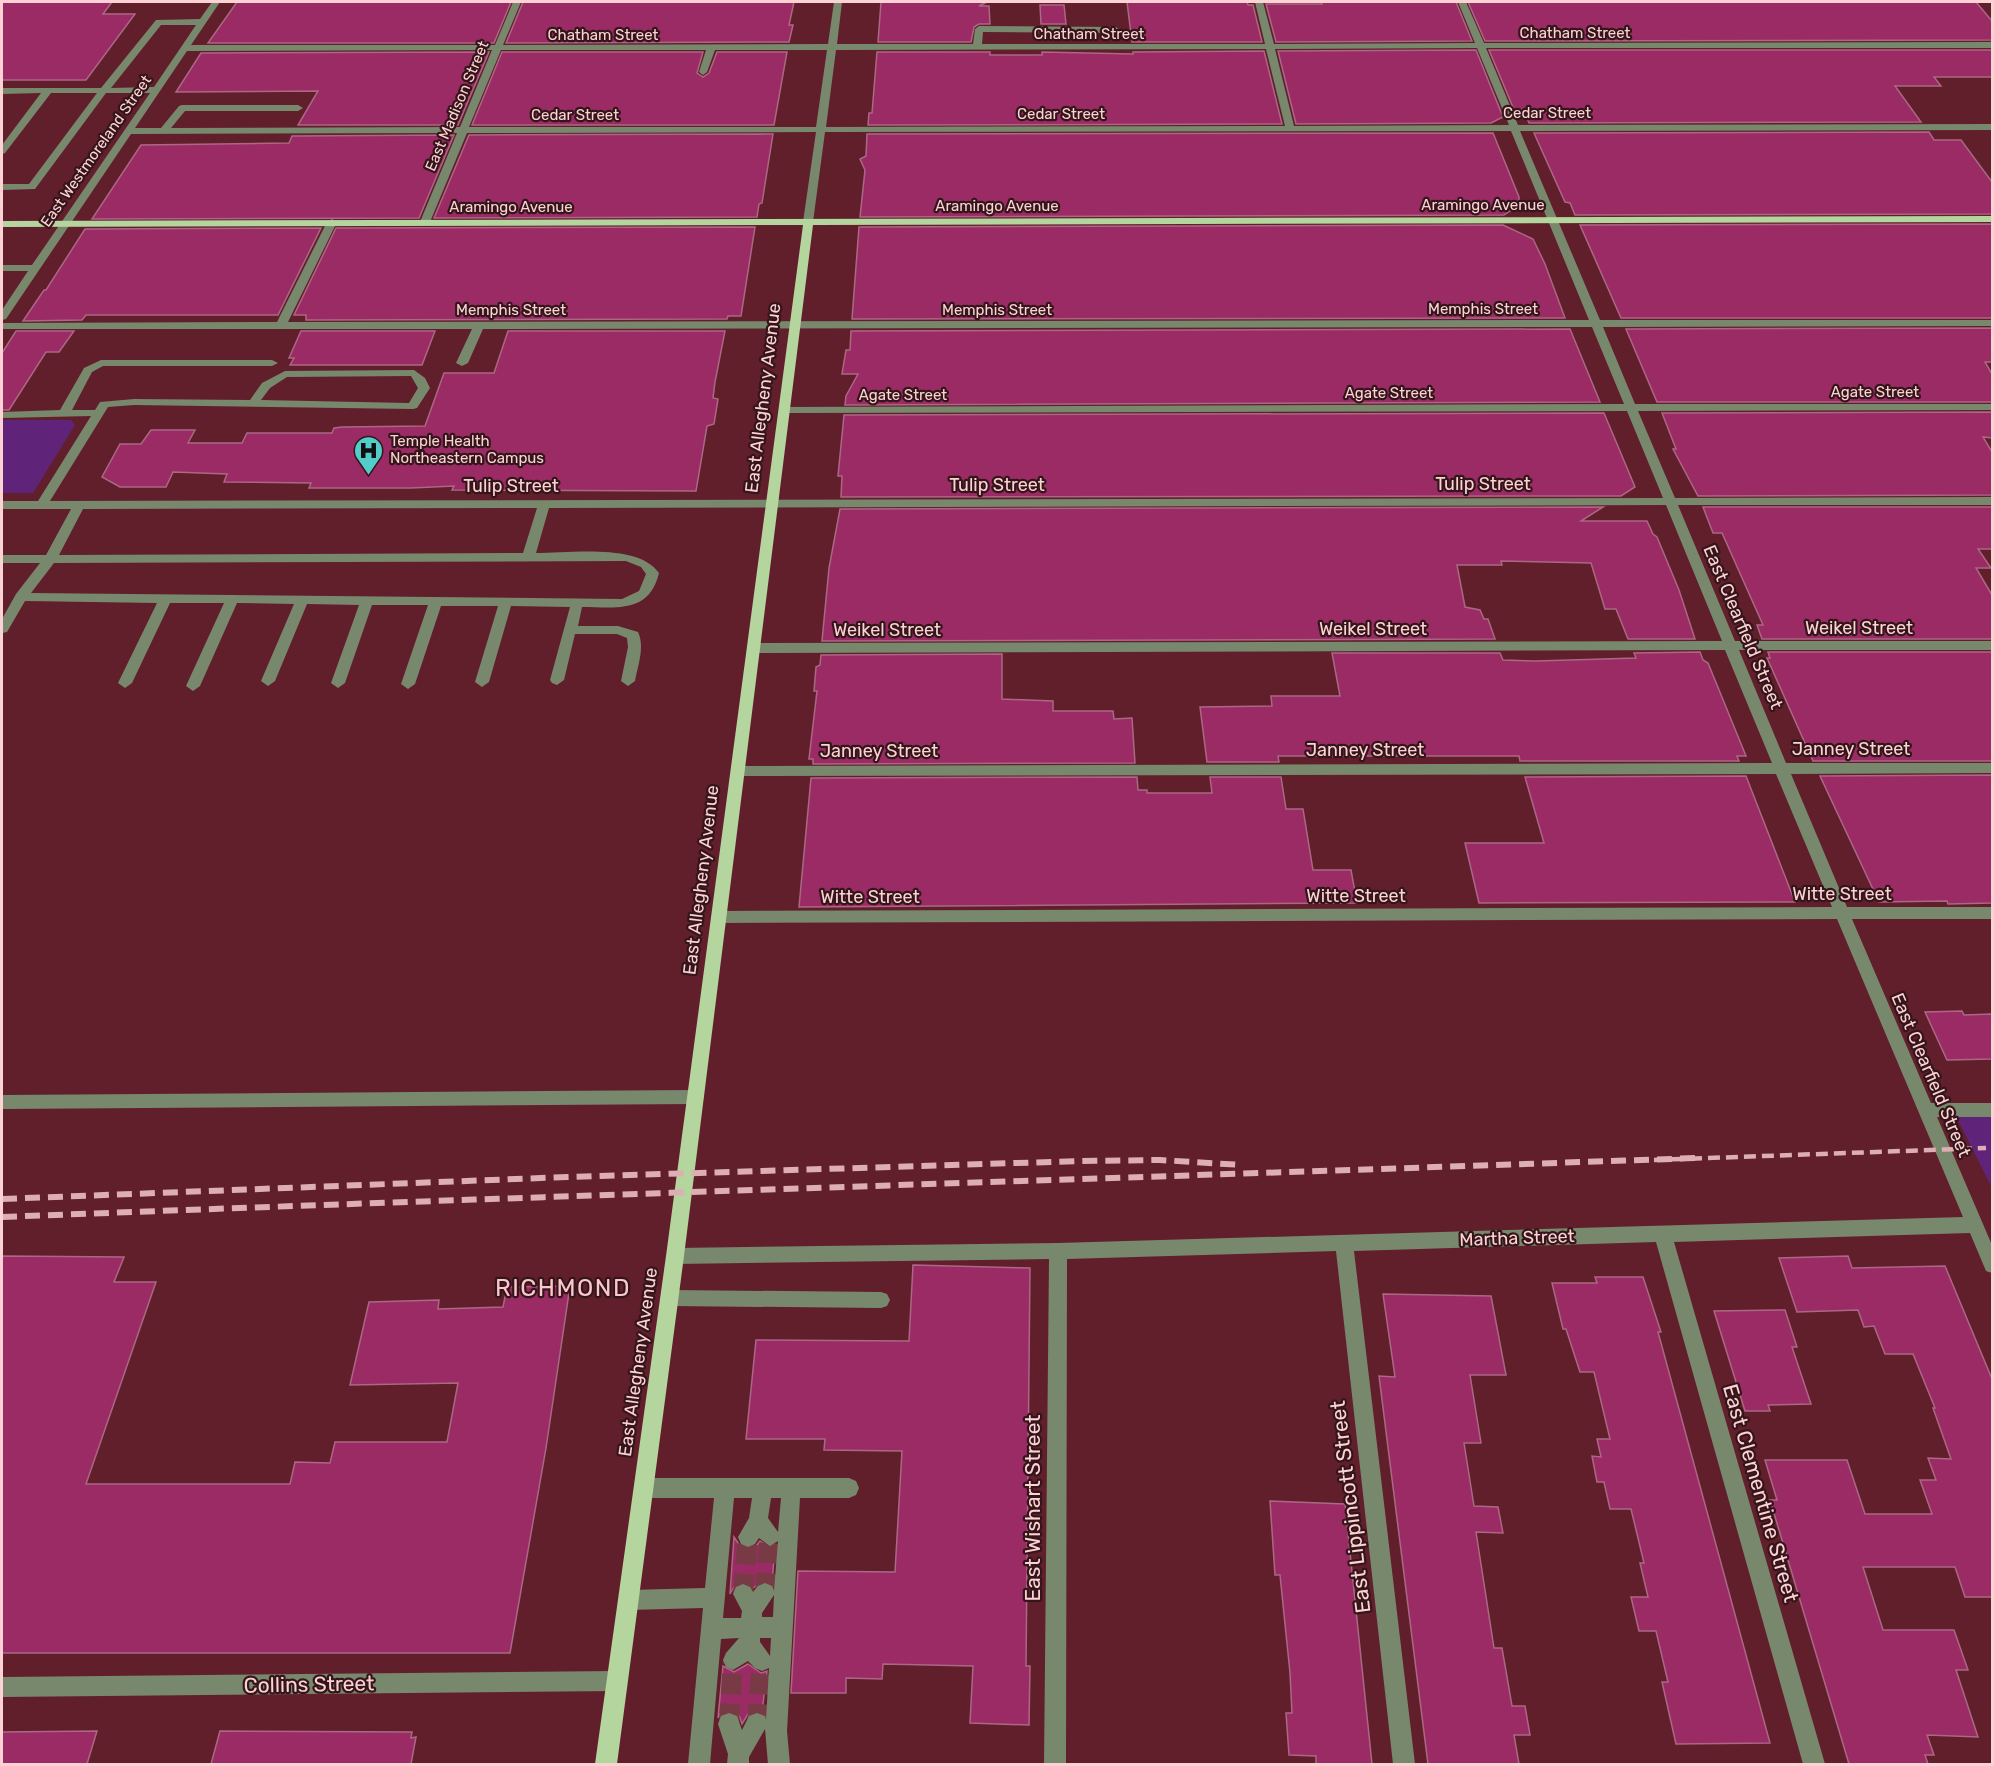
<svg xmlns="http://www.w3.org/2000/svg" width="1994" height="1766" viewBox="0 0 1994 1766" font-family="Rubik,sans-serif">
	<rect width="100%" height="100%" fill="#611f2b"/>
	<g fill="#5f247a">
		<path d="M2 420H71L75 425 33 493H2Z"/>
		<path d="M1992 1115V1188L1956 1116Z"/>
	</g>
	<g fill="#9a2b65" stroke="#ac6785" stroke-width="1.5">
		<path d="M2 2H112L103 14H135L86 80H2Z"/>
		<path d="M237 2H511L494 43H208Z"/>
		<path d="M523 2H794L789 25H793L789 42 506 43Z"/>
		<path d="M881 2H987L979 6H989L990 24H979L974 27 971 42H878Z"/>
		<path d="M1127 2H1247L1248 5H1253L1262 42H1132Z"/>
		<path d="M1321 2H1456L1472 41 1276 42 1266 4H1322Z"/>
		<path d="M1468 2H1976L1992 21V40L1485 41Z"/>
		<path d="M1040 5H1064L1066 24H1041Z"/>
		<path d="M1476 50 1503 117 1491 123 1296 124 1278 51Z"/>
		<path d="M1489 50H1992V77H1934L1941 86H1895L1921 122 1529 123 1523 109 1515 112Z"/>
		<path d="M1264 51 1282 124 868 125 869 113H872L877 52H990V55H1042V52L1133 54V52Z"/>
		<path d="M489 52 458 125H298L318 91 176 92 201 53Z"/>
		<path d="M502 52H703L697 73 703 77 709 73 717 52H787L774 125H472Z"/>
		<path d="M1929 132 1934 140H1961L1992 182V214L1575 215 1570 203 1565 202 1534 133Z"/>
		<path d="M1493 133 1519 197V205L1504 215 860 217 865 170 860 159 866 156 867 134Z"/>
		<path d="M773 134 762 203 759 204 757 217 434 218 469 135Z"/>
		<path d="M454 135 419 218 92 219 141 145 289 143 292 136Z"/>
		<path d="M1992 224V318H1621L1580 225Z"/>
		<path d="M1503 225 1533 239 1545 264 1565 318 852 319 859 227Z"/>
		<path d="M755 227 741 316H728L727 319 306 320V315H294L336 228Z"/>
		<path d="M321 228 278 315H86L82 320 23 321 44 290H46L85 229Z"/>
		<path d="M1992 328V362H1985L1992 374V402H1657L1626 329Z"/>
		<path d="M1570 329 1600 402 845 405 846 396 858 374H842L846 350H850L851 331Z"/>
		<path d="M16 331H74L59 352H46L9 410H2V353Z"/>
		<path d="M301 331H435L422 365H290L294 358H289Z"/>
		<path d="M508 331H725L715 382 713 398 718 399 714 424 707 426 696 491 452 490 454 486 411 488H309L311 483 224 482 227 474 173 472 166 487H120L102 477 120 444H141L151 430H195L188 443H242L247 433H332L334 428 342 427 425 426 444 373H494Z"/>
		<path d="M1992 412V438L1983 437 1992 452V495L1698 496 1673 449H1676L1662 413Z"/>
		<path d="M1604 413 1635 487 1621 496 841 497 842 476H838L844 415Z"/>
		<path d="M1603 507 1581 521H1647L1653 534 1657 537 1679 590 1695 639H1628L1616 609H1605L1591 563 1501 561 1502 565H1457L1465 607 1480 610 1484 619H1488L1495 639 822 641 829 568 840 509Z"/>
		<path d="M1703 507H1992V549H1978L1991 568H1976L1992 595V639H1762L1757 625H1763L1722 533H1713Z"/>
		<path d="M1700 652 1703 660 1708 663 1746 756H1737L1739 761H1520L1519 756H1278L1279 762H1207L1200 707 1272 706 1271 696H1340L1332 653H1500L1503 660 1536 661 1636 658 1634 653Z"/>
		<path d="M1768 652H1992V761H1813L1767 658H1770Z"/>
		<path d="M1002 654V699L1053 701V711H1113L1114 719 1132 718 1135 763 813 764V759H809L817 691H814L816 667 820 665 821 655Z"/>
		<path d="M1992 775V903L1948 904 1947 901 1879 902 1820 776Z"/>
		<path d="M1746 776 1795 902 1479 903 1465 843H1544L1525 777Z"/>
		<path d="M1137 777 1138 790H1147V793H1212L1210 777H1281L1286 809H1303L1313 870H1351L1357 903 799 907 811 778Z"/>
		<path d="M1962 1011 1964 1015 1992 1014V1059L1947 1060 1925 1012Z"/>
		<path d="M2 1256 124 1257 114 1282H156L86 1484H290L295 1462 330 1463 335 1442H447L458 1383 350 1385 369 1302 439 1300 438 1309 503 1307 507 1287 570 1286 546 1448 510 1653H2Z"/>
		<path d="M1848 1256 1852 1268 1945 1266 1992 1379V1597H1965L1955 1567H1863L1883 1630H1954L1968 1670H1956L1978 1737 1927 1735 1934 1755H1925L1928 1764H1849L1770 1500H1777L1765 1460H1847L1865 1514H1932L1920 1480H1936L1928 1458 1951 1459 1933 1408H1935L1913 1354H1885L1874 1326 1864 1327 1858 1310 1797 1312 1779 1258Z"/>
		<path d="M913 1265 1030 1268 1026 1666H1030L1029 1725 970 1723 973 1666 883 1664 882 1679 846 1678V1693H791L798 1571 895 1572 902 1451 824 1450 825 1439H746L756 1340 909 1341Z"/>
		<path d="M1595 1277H1643L1661 1332H1658L1770 1743 1676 1744 1662 1682H1668L1656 1631H1639L1631 1597H1648L1640 1563H1644L1631 1509H1610L1604 1482H1597L1592 1456 1601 1457 1597 1439H1610L1594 1372H1580L1566 1329H1563L1552 1283H1597Z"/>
		<path d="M1383 1294 1491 1296 1506 1375H1470L1481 1443H1464L1474 1506 1498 1507 1503 1533 1476 1532 1494 1648H1502L1512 1706H1525L1530 1735H1514L1519 1764H1428L1379 1376 1395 1377Z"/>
		<path d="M1785 1310 1797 1347H1792L1811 1404 1768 1405 1770 1411H1745L1714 1311Z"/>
		<path d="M1270 1501 1345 1504 1372 1764H1316V1756L1289 1755 1286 1713H1292L1290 1673 1280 1575H1275Z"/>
		<path d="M734 1537 740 1546 747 1549 756 1546 760 1541 770 1548 775 1545 772 1584 764 1581 753 1588 742 1582 735 1585 730 1594Z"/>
		<path d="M748 1664 761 1673 767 1671 762 1712 756 1711 748 1714 742 1724 739 1715 730 1711 720 1714 718 1718 723 1666 734 1672Z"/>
		<path d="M97 1731 87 1764H2V1732Z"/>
		<path d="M220 1731 412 1732 411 1738 416 1737 411 1764H211Z"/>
	</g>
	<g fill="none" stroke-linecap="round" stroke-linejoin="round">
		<g stroke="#783a44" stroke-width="20" stroke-dasharray="20 10" stroke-linecap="butt">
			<path d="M765 1593 770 1536"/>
			<path d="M743 1594 748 1537"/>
			<path d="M729 1724 733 1660"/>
			<path d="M757 1724 762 1661"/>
		</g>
		<g fill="#78886d" fill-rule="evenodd">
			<path d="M212 2H220L191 45H495L513 2H521L503 45 828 44 834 2H842L837 44H973L975 29 979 26 1116 27 1120 30 1116 33 983 32 982 44H1265L1255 2H1263L1274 44 1475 43 1458 2H1466L1484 43 1992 42V48H1486L1518 125 1992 124V130L1520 131 1600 320H1992V326L1603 327 1635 404H1992V410L1638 411 1675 498 1992 497V505H1678L1735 641H1992V650H1739L1786 763H1992V773L1791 774 1847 907H1992V919H1852L1931 1103H1992V1117H1937L1992 1245V1273L1986 1271 1970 1233 1674 1242 1825 1764H1803L1656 1242 1354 1251 1415 1764H1393L1336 1251 1067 1259 1066 1764H1044L1049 1259 675 1264 669 1262 666 1256 669 1250 675 1248 1058 1243 1963 1217 1837 919 719 923 714 921 711 917 714 913 719 911 1832 907 1776 774 738 776 731 771 738 766 1772 763 1725 650 754 653 747 648 754 643 1722 641 1666 505 549 508 536 553C570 553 639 543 659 573 649 614 617 607 582 607L578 626H618L638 632C645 647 638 665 635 681L628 686 621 681 628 647 627 638 617 634H575L564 680 557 685 552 683 550 680 570 607 511 606 489 682 482 687 475 682 498 606H441L415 684 408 689 401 684 428 605H372L345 683 338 688 331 683 359 605 307 604 275 681 268 686 261 681 294 604 237 603 200 686 193 691 186 686 224 603H170L132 683 125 688 118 683 157 603 25 601 7 632 2 633V619L16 594 40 563H2V555H46L71 509H2V501H38L91 416 2 418V412L60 410 84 368 101 360H272L278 363 272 366H103L92 372 72 410H95L100 402 134 399 250 400 262 383 285 371 414 370 425 378 430 388 417 408 413 409 134 405 108 407 50 501 1663 498 1627 411 785 413 779 410 785 407 1624 404 1592 327 483 329 468 363 462 366 456 363 472 329H2V323L277 322 327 222 332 219 337 222 288 322 1589 320 1511 131 825 132 813 222 808 225 803 222 816 132 467 133 430 222 425 225 420 222 457 133 131 134 6 319 2 320V310L28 271H2V265H32L150 93H106L35 189 2 190V184H29L97 93H51L5 153 2 154V145L41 93 2 94V88H101L156 20 200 19ZM161 25H196L154 87 111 88ZM1477 48 1509 125 1294 126 1275 49ZM1266 49 1285 126 826 127 836 50ZM492 50 460 127 171 128 185 111H298L303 108 298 105H182L179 106 161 128H135L187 51ZM501 50H706L699 72 703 75 707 72 715 50H827L816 127H469ZM411 376 418 388 409 403 261 400 270 388 287 377ZM537 508 523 553 59 555 83 509ZM626 561 641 567 646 574 639 591 622 599 31 593 54 563Z"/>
			<path d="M696 1090 702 1092 704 1097 702 1102 696 1104 2 1109V1095Z"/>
			<path d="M670 1290 881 1292 887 1294 890 1300 887 1306 881 1308 670 1306 664 1304 661 1298 664 1292Z"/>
			<path d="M644 1478H849L856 1481 859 1488 856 1495 849 1498H800L787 1731 790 1764H768L765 1729 749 1757V1764H727L728 1754 718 1724 721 1716 729 1713 737 1716 742 1730 749 1716 757 1713 765 1716 766 1720 769 1668 762 1671 755 1668 748 1661 733 1670 726 1667 723 1660 726 1653 739 1638 721 1639 710 1764H688L703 1608 629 1610 622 1607 619 1600 622 1593 629 1590 705 1588 714 1498H644L637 1495 634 1488 637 1481ZM734 1498H752L749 1518 738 1537 741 1544 748 1547 755 1544 759 1538 770 1546 778 1541 774 1591 772 1586 765 1583 758 1586 753 1592 750 1587 743 1584 736 1587 733 1594 742 1611 741 1618H723ZM771 1498H781L778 1532 768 1518ZM774 1595 773 1617H762V1613ZM760 1638H771L770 1656 760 1642Z"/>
			<path d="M617 1671 624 1674 627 1681 624 1688 617 1691 2 1697V1677Z"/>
		</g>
		<path fill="#b5d59e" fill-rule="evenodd" d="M1992 216V222L813 225 684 1256 617 1764H595L666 1256 803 225 2 227V221Z"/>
		<path stroke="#ddaeb2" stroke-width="4.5" stroke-dasharray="12 6" stroke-linecap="butt" d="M1654 1160 1986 1148"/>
		<g stroke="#ddaeb2" stroke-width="6" stroke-dasharray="15 8" stroke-linecap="butt">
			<path d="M2 1199 568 1177 1081 1161 1160 1160 1242 1165"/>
			<path d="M2 1217C567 1195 1132 1178 1697 1158"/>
		</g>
	</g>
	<defs>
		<symbol id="hospital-pin" viewBox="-11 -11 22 30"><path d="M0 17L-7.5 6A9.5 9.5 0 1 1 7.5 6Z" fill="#53cdca" stroke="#34161a"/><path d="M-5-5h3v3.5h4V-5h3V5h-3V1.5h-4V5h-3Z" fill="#111"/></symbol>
	</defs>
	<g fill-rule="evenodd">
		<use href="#hospital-pin" x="352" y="434" width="33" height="45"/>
	</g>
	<g text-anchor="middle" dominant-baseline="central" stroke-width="4.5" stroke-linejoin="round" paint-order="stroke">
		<g font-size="15" fill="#fdd2d5" stroke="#34161a">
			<text x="1575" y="33">Chatham Street</text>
			<text x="1089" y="34">Chatham Street</text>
			<text x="603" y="35">Chatham Street</text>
			<text transform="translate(457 106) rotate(-67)">East Madison Street</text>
			<text x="1547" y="113">Cedar Street</text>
			<text x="1061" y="114">Cedar Street</text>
			<text x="575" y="115">Cedar Street</text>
			<text transform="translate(96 151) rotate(-55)">East Westmoreland Street</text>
			<text x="1483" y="205">Aramingo Avenue</text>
			<text x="997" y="206">Aramingo Avenue</text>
			<text x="511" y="207">Aramingo Avenue</text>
			<text x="1483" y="309">Memphis Street</text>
			<text x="511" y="310">Memphis Street</text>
			<text x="997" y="310">Memphis Street</text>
			<text x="1875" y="392">Agate Street</text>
			<text x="1389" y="393">Agate Street</text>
			<text x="903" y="395">Agate Street</text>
		</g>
		<g font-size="15" fill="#fdd2d5" stroke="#34161a" text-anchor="start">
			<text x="390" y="441">Temple Health<tspan x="390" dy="17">Northeastern Campus</tspan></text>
		</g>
		<g font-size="18" fill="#fdd2d5" stroke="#34161a">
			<text transform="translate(763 398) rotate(-83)">East Allegheny Avenue</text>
			<text x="1483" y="484">Tulip Street</text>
			<text x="997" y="485">Tulip Street</text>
			<text x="511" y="486">Tulip Street</text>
			<text transform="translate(1743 627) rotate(67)">East Clearfield Street</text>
			<text x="1859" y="628">Weikel Street</text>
			<text x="1373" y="629">Weikel Street</text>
			<text x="887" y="630">Weikel Street</text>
			<text x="1851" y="749">Janney Street</text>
			<text x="1365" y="750">Janney Street</text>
			<text x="879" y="751">Janney Street</text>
			<text transform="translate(701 880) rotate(-83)">East Allegheny Avenue</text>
			<text x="1842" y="894">Witte Street</text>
			<text x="1356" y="896">Witte Street</text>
			<text x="870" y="897">Witte Street</text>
			<text transform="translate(1931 1075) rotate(67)">East Clearfield Street</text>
			<text transform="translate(1517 1238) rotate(-2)">Martha Street</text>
			<text transform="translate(638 1362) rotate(-82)">East Allegheny Avenue</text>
		</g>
		<g font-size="21" fill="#fdd2d5" stroke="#34161a">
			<text transform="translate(1761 1493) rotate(74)">East Clementine Street</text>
			<text transform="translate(1350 1507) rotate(-97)">East Lippincott Street</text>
			<text transform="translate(1032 1508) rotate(-90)">East Wishart Street</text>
			<text transform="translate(309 1684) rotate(-1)">Collins Street</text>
		</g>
		<g font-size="24" letter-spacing="1.5" fill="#fac8cc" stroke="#34161a">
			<text x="563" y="1288">RICHMOND</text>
		</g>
	</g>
	<rect width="1994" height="1766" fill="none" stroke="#fdd2d5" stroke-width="6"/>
</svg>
